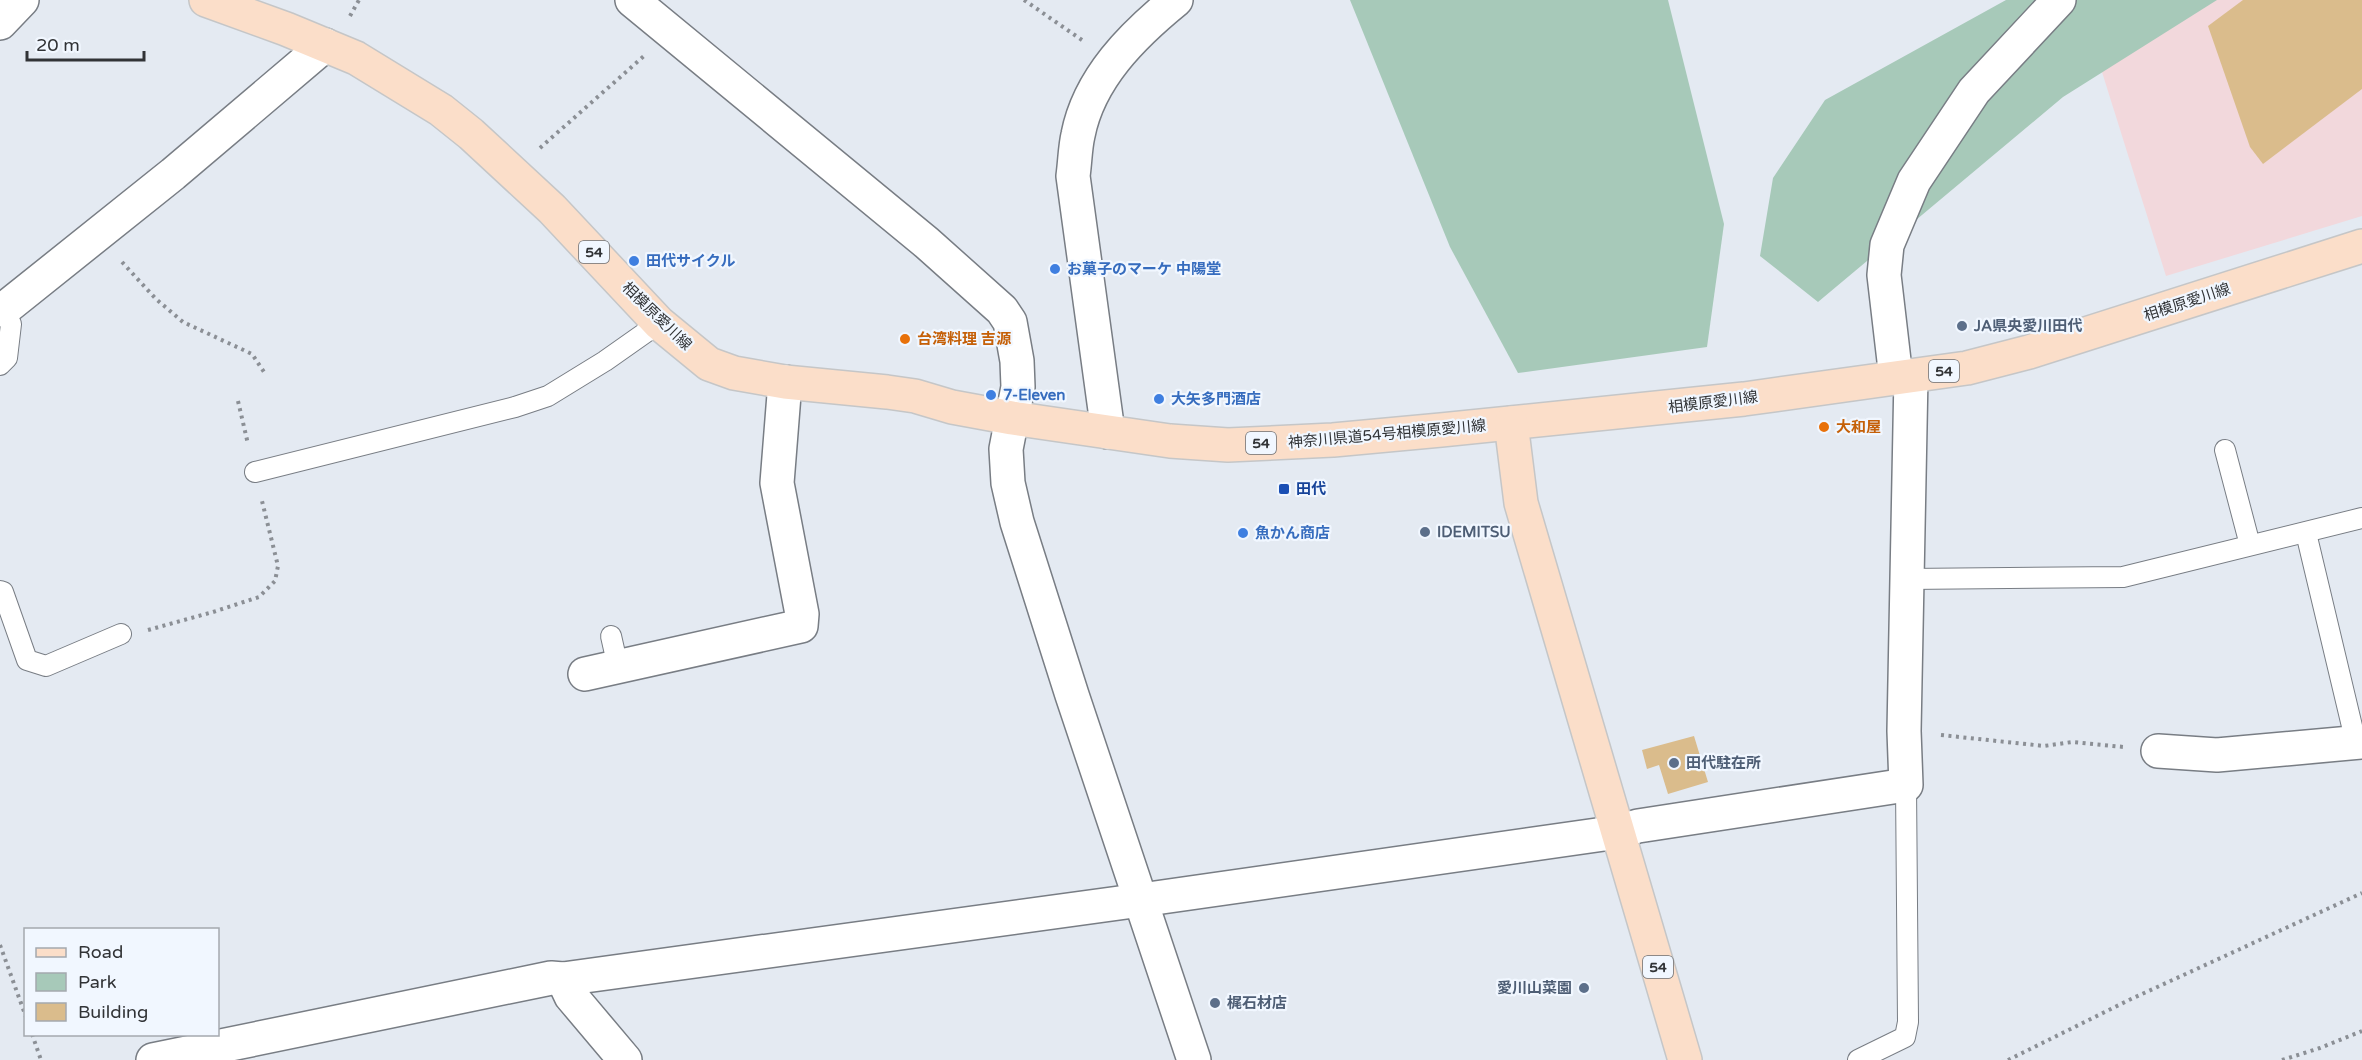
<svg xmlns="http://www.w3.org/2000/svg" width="2362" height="1060" viewBox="0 0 2362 1060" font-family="'Varela Round','Noto Sans JP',sans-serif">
	<rect width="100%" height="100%" fill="#e4eaf2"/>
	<path fill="#f2d8dc" d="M2137 0H2362V216L2166 276 2091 37Z"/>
	<g fill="#a7c9b9">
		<path d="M1350 0H1668L1724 224 1707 347 1518 373 1450 247Z"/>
		<path d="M2006 0H2217L2063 97 1818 302 1760 256 1773 178 1825 100Z"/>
	</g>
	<g fill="#dabc8c">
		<path d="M2243 0H2362V89L2263 164 2250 147 2208 26Z"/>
		<path d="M1694 736 1708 782 1668 794 1659 765 1647 769 1642 750Z"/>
	</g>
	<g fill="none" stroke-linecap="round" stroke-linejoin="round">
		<defs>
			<g id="service">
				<path d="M0 365 7 358 11 324 3 310"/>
				<path d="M2225 450 2250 545"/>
				<path d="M255 472 515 407 548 396 605 361 659 323"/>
				<path d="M2306 533 2356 743"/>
				<path d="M1907 579 2123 577 2362 518"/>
				<path d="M0 591 3 592 27 660 46 666 121 634"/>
				<path d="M611 636 618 667"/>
				<path d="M1858 1060 1905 1037 1908 1022 1906 785"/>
			</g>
			<g id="minor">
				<path d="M632 0 927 243 1002 310 1010 322 1017 361 1018 387 1006 449 1008 483 1017 522 1072 695 1194 1060"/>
				<path d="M0 23 22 0"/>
				<path d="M0 308 3 310 173 174 325 45"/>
				<path d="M1896 378 1884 275 1887 245 1914 181 1974 91 2059 0"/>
				<path d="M1108 432 1073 176C1075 162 1075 148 1078 135 1089 78 1133 35 1176 0"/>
				<path d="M585 674 801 626 802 614 777 483 785 382"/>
				<path d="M2158 751 2217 755 2362 742"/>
				<path d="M563 979 571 996 625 1060"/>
				<path d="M153 1060 551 978 563 979 1141 900 1618 832 1638 826 1906 785 1904 731 1911 376"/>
			</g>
			<g id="primary">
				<path d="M206 0 286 29 356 58 441 110 471 134 552 209 659 323 709 364 734 373 785 382 887 392 915 396 952 407 1012 418 1170 441 1228 445 1333 440 1441 430 1744 399 1967 368 2029 352 2362 246"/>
				<path d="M1511 423 1521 503 1685 1060"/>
			</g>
		</defs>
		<use href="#service" stroke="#787d84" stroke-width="22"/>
		<use href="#minor" stroke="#787d84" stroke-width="36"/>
		<use href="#primary" stroke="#c5c6c7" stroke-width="36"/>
		<g stroke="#8b8f95" stroke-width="4" stroke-dasharray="3 4.5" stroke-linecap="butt">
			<path d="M1024 0 1082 40"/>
			<path d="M350 16 359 0"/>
			<path d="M540 148 644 56"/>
			<path d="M122 262 156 299 183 322 252 354 264 372"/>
			<path d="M238 401 248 444"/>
			<path d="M148 630 213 612 259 597 275 581 278 566 262 501"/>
			<path d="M1941 735 2044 746 2072 742 2124 747"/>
			<path d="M0 945 26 1017"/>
			<path d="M32 1034 41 1060"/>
			<path d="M2008 1060 2129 1000 2362 893"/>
			<path d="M2282 1060 2320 1048 2362 1031"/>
		</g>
		<use href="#service" stroke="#fff" stroke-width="20"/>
		<use href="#minor" stroke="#fff" stroke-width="33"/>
		<use href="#primary" stroke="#fbdec9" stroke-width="33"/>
	</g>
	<g fill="#3f7fe0" stroke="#f1f7ff" stroke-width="2">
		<circle cx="634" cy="261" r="6"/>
		<circle cx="1055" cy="269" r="6"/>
		<circle cx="991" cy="395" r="6"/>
		<circle cx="1159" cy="399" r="6"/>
		<circle cx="1243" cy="533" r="6"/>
	</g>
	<g fill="#5c6f8a" stroke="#f1f7ff" stroke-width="2">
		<circle cx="1962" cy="326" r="6"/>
		<circle cx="1425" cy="532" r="6"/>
		<circle cx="1674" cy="763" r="6"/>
		<circle cx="1584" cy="988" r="6"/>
		<circle cx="1215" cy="1003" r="6"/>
	</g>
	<g fill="#e8710a" stroke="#f1f7ff" stroke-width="2">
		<circle cx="905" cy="339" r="6"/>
		<circle cx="1824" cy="427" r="6"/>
	</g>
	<rect fill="#1a4fb4" stroke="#f1f7ff" stroke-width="2" x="1278" y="483" width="12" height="12" rx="3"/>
	<g text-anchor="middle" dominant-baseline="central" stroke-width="4.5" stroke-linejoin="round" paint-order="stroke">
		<g fill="#f1f7ff" stroke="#6b6e72" stroke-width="1.5">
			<rect x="579" y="241" width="30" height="22" rx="4.5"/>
			<rect x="1929" y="360" width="30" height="22" rx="4.5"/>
			<rect x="1246" y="432" width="30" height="22" rx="4.5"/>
			<rect x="1643" y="956" width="30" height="22" rx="4.5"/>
		</g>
		<g font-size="14" font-weight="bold" fill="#313336">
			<text x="594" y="252">54</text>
			<text x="1944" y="371">54</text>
			<text x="1261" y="443">54</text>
			<text x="1658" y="967">54</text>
		</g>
		<g font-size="15" font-weight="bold" fill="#366cbe" stroke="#f1f7ff" text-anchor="start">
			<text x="646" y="261">田代サイクル</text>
			<text x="1067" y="269">お菓子のマーケ 中陽堂</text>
			<text x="1003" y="395">7-Eleven</text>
			<text x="1171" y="399">大矢多門酒店</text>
			<text x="1255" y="533">魚かん商店</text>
		</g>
		<g font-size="15" fill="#313336" stroke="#f1f7ff">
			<text transform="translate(2187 302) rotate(-18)">相模原愛川線</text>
			<text transform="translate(657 316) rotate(44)">相模原愛川線</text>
			<text transform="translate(1713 402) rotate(-7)">相模原愛川線</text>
			<text transform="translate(1387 434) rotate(-5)">神奈川県道54号相模原愛川線</text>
		</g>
		<g font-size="15" font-weight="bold" fill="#4e5e75" stroke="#f1f7ff" text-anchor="start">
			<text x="1974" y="326">JA県央愛川田代</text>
			<text x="1437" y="532">IDEMITSU</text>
			<text x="1686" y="763">田代駐在所</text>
			<text x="1572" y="988" text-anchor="end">愛川山菜園</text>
			<text x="1227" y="1003">梶石材店</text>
		</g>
		<g font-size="15" font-weight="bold" fill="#c56008" stroke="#f1f7ff" text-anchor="start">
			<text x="917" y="339">台湾料理 吉源</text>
			<text x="1836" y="427">大和屋</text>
		</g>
		<g font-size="15" font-weight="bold" fill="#164399" stroke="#f1f7ff" text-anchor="start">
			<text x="1296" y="489">田代</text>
		</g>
	</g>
	<rect x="24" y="928" width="195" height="108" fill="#f1f7ff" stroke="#a4a9af" stroke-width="1.5"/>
	<rect x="36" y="948" width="30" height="9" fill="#fbdec9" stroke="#a4a9af" stroke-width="1.5"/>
	<text x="78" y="958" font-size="18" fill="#313336">Road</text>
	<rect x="36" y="973" width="30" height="18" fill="#a7c9b9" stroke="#a4a9af" stroke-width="1.5"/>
	<text x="78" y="988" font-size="18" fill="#313336">Park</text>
	<rect x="36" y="1003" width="30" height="18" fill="#dabc8c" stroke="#a4a9af" stroke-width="1.5"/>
	<text x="78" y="1018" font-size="18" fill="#313336">Building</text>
	<path d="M27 51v9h117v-9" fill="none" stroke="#313336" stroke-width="3"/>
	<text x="36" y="51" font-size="18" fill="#313336" stroke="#f1f7ff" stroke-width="4.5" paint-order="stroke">20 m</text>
</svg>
